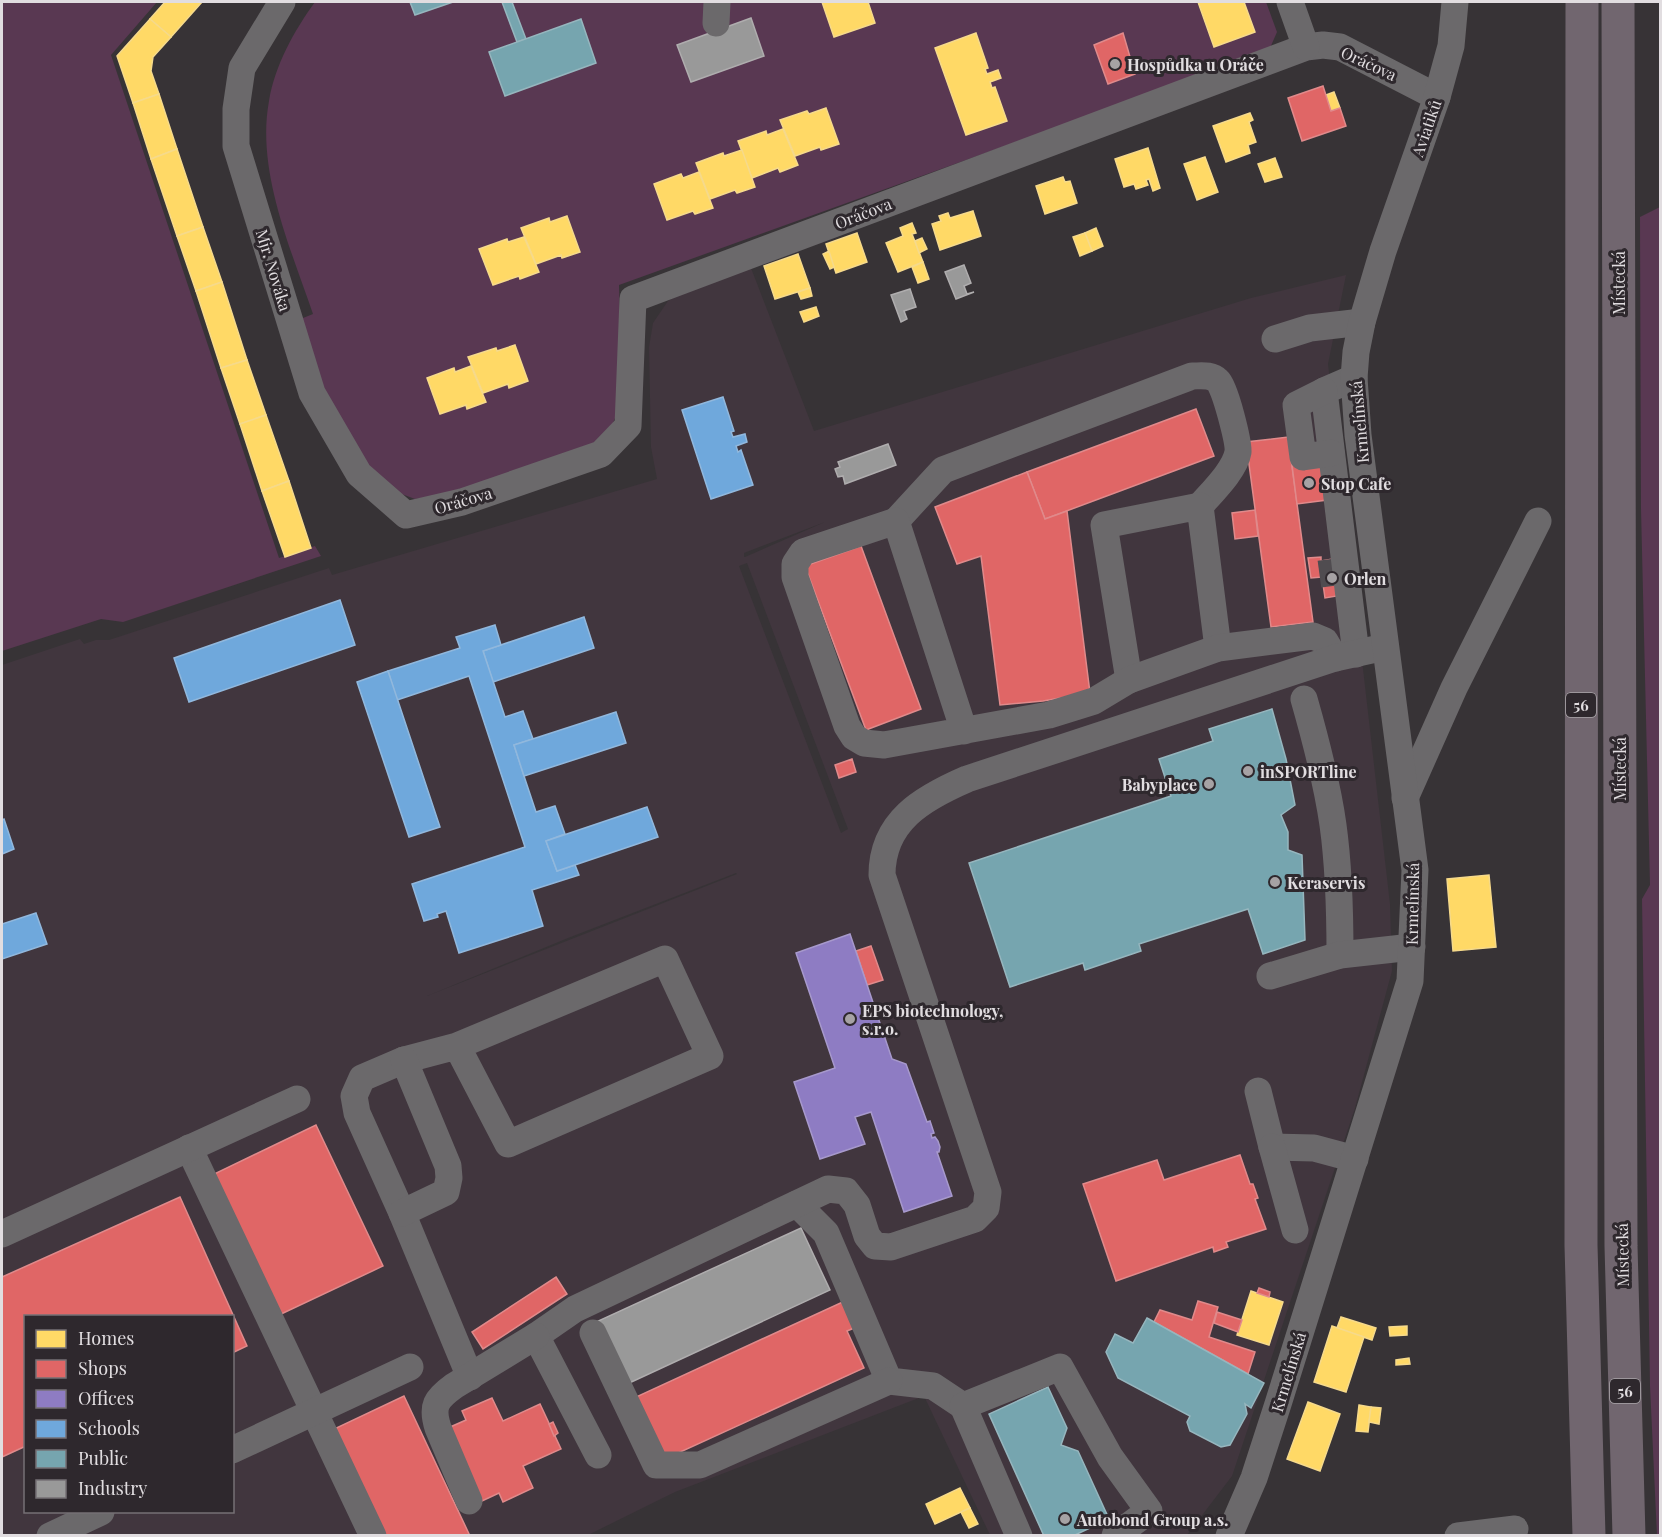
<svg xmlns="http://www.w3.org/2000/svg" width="1662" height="1537" viewBox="0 0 1662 1537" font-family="'Playfair Display',serif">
	<rect width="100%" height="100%" fill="#373336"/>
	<path fill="#41363e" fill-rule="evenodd" d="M751 268 814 431 1251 298 1346 275 1328 364 1390 904 1392 971 1355 1108 1232 1476 1187 1535H990L924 1396 675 1492 588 1535H2V959L45 944 35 913 2 924V854L14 849 4 819H2V665L80 639 84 644 96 640H109L329 568 332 575 657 479 651 447 649 347 653 323 668 301 678 294ZM825 522 745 557H744V553ZM747 563 848 829 841 833 739 566ZM736 873 737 874 427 996 568 938ZM26 1316H232V1512H26Z"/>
	<g fill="#593852">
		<path d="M2 2H157L111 55 279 558 315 546 321 556 123 622 101 619 2 651Z"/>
		<path d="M315 2H1197L1214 47 1254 32 1243 2H1266L1277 32 1270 48 1260 54 619 285 622 393 619 408 613 423 585 452 457 493 415 499 391 490 372 473 328 403 298 320 313 314C291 249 256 171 269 101 275 65 294 31 315 2Z"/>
		<path d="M1660 207V1535L1657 1536 1650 1386 1642 899 1650 885 1641 509 1640 217Z"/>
	</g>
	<g fill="#ffd966" stroke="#f6da8b" stroke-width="1.5">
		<path d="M165 2H202L171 37 150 19Z"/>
		<path d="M822 2H868L875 23 834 37Z"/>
		<path d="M1198 2H1244L1255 32 1214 47Z"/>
		<path d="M150 19 171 37 153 57 151 71 159 94 133 103 117 56Z"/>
		<path d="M976 33 988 68 985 69 987 74 998 70 1001 78 990 82 992 88 995 87 1007 121 966 135 935 48Z"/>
		<path d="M1334 92 1340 108 1331 111 1326 95Z"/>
		<path d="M159 94 177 149 151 159 133 103Z"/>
		<path d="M826 108 839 144 821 150 820 147 795 156 780 120 807 111 809 114Z"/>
		<path d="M1250 113 1253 120 1249 122 1256 142 1248 145 1250 153 1226 162 1213 126Z"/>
		<path d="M783 129 798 165 780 172 778 168 752 178 738 141 766 131 767 135Z"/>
		<path d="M1148 148 1160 188 1153 191 1149 179 1146 180 1148 185 1136 189 1134 184 1124 187 1115 159Z"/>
		<path d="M177 149 203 227 177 236 151 159Z"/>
		<path d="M742 150 755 187 737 193 735 190 710 199 696 163 723 153 724 156Z"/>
		<path d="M1205 157 1218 192 1197 200 1184 164Z"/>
		<path d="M1275 158 1282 177 1265 182 1258 164Z"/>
		<path d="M699 172 713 208 695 214 693 211 667 220 654 184 681 174 683 178Z"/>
		<path d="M1063 177 1065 182 1070 181 1077 203 1045 214 1036 186Z"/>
		<path d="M973 211 981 236 940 250 932 224 941 221 939 216 948 213 950 218Z"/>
		<path d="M567 216 580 252 562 258 561 255 536 264 521 228 549 218 550 222Z"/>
		<path d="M912 223 916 233 912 234 923 262 898 272 886 243 903 236 900 228Z"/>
		<path d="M203 227 222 282 196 291 177 236Z"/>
		<path d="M1096 228 1103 246 1092 251 1085 233Z"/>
		<path d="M857 233 867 262 836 273 826 244Z"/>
		<path d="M1085 233 1092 251 1080 256 1073 237Z"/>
		<path d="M524 237 539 272 520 279 519 276 493 285 479 249 507 239 508 242Z"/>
		<path d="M922 238 927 249 919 253 915 241Z"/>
		<path d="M829 251 834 267 830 269 823 254Z"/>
		<path d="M798 254 810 288 775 299 764 266Z"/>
		<path d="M923 262 929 279 918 283 912 267Z"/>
		<path d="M222 282 247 360 221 368 196 291Z"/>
		<path d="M810 288 812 296 801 299 798 292Z"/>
		<path d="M816 307 819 316 804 322 800 312Z"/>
		<path d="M515 345 528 381 509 388 508 384 483 393 468 357 496 348 497 351Z"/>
		<path d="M247 360 266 415 240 424 221 368Z"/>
		<path d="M471 366 486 402 467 409 466 405 440 414 427 378 454 368 455 372Z"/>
		<path d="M266 415 289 481 262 491 240 424Z"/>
		<path d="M289 481 311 548 285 557 262 491Z"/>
		<path d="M1489 875 1496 947 1453 951 1447 879Z"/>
		<path d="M1251 1291 1283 1302 1269 1345 1237 1335Z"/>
		<path d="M1341 1317 1376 1328 1372 1340 1337 1328Z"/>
		<path d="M1332 1326 1364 1337 1346 1392 1314 1382Z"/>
		<path d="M1407 1326V1335L1390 1336 1389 1327Z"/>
		<path d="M1409 1358 1410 1364 1396 1365V1360Z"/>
		<path d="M1308 1402 1340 1414 1320 1471 1287 1459Z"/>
		<path d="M1359 1405 1371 1407 1368 1432 1356 1431Z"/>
		<path d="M1371 1407 1381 1408 1379 1424 1369 1422Z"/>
		<path d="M960 1488 970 1508 935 1524 926 1504Z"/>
		<path d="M970 1508 978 1524 969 1528 961 1512Z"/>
	</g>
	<g fill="#e06666" stroke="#e08a8b" stroke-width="1.5">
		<path d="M1123 33 1135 74 1108 84 1094 45Z"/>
		<path d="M1323 86 1331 111 1340 108 1346 126 1302 141 1288 98Z"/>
		<path d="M1196 409 1214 456 1045 519 1027 472Z"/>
		<path d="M1288 437 1313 622 1271 627 1246 442Z"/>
		<path d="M1322 461 1327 500 1297 504 1292 465Z"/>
		<path d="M1027 472 1045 519 1067 511 1090 693 1043 701 1000 705 981 556 957 564 935 507Z"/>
		<path d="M1255 510 1258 536 1235 539 1232 513Z"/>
		<path d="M861 546 921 709 866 730 805 566Z"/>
		<path d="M1321 557V561L1338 558 1343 595 1325 598 1322 577 1311 578 1308 558Z"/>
		<path d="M852 759 856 772 839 778 835 765Z"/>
		<path d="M871 946 883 980 867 985 856 951Z"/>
		<path d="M316 1125 383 1266 277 1316 210 1176Z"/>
		<path d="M1240 1155 1250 1184H1253L1258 1198 1255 1199 1266 1229 1226 1242 1228 1247 1214 1252 1213 1247 1116 1281 1083 1184 1157 1160 1164 1180Z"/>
		<path d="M180 1197 247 1346 232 1353V1316H26V1446L2 1457V1277Z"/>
		<path d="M556 1277 567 1294 483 1349 472 1332Z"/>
		<path d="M1259 1288 1270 1292 1269 1297 1257 1293Z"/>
		<path d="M847 1300 859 1326 847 1331 864 1368 665 1459 636 1397Z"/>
		<path d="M1198 1301 1218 1307 1209 1337 1255 1352 1248 1374 1154 1322 1160 1310 1192 1320Z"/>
		<path d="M1217 1312 1242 1320 1238 1332 1214 1323Z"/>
		<path d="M404 1396 470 1536H382L332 1430Z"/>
		<path d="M492 1398 503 1421 540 1404 561 1449 523 1466 533 1488 503 1502 499 1493 482 1501 448 1428 466 1420 462 1411Z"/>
		<path d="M553 1422 558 1433 554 1436 549 1424Z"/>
	</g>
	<path fill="#8e7cc3" stroke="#a799cc" stroke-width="1.5" d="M850 934 892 1059 906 1064 927 1122 930 1121 934 1133 931 1134 932 1138 935 1137 938 1141 940 1147 939 1152H937L952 1196 904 1212 871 1112 855 1117 865 1144 820 1159 794 1082 835 1068 796 953Z"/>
	<g fill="#6fa8dc" stroke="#91b8dd" stroke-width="1.5">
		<path d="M723 397 734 431 731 432 733 437 745 434 747 442 736 446 738 452 741 450 753 485 711 499 682 410Z"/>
		<path d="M340 600 355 645 189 702 174 658Z"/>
		<path d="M584 617 594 648 493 682 483 651Z"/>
		<path d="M495 625 501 645 483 651 505 717 523 711 533 739 514 745 524 776 536 812 555 806 565 834 546 841 557 871 575 865 579 875 532 890 543 926 459 953 446 911 437 914 438 917 424 921 412 884 525 847 469 676 397 700 388 671 460 648 456 637Z"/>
		<path d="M388 671 440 827 409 837 357 682Z"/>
		<path d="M616 712 626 743 524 776 514 745Z"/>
		<path d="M647 807 658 837 557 871 546 841Z"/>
		<path d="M4 819 14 849 2 854V820Z"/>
		<path d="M36 913 47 944 2 959V924Z"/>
	</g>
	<g fill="#76a5af" stroke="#96b6be" stroke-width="1.5">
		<path d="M410 2H453L415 15Z"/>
		<path d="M502 2H512L526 39 517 42Z"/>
		<path d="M581 19 596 63 505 96 489 52Z"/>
		<path d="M1272 709 1286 759 1295 805 1281 815 1288 832V850L1302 855 1305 940 1263 954 1248 909 1139 944 1141 951 1085 970 1083 963 1010 987 969 863 1171 796 1159 759 1213 741 1209 729Z"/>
		<path d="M1147 1318 1264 1383 1251 1408 1245 1404 1247 1414 1230 1445 1221 1447 1190 1431 1187 1422 1190 1416 1118 1378 1106 1352 1115 1334 1133 1343Z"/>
		<path d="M1048 1387 1067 1428 1061 1445 1078 1451 1109 1519 1073 1536H1044L989 1414Z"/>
	</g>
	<g fill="#999" stroke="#afadae" stroke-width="1.5">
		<path d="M751 18 764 56 691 82 677 45Z"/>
		<path d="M964 265 971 283 964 286 967 294 974 292 956 299 945 272Z"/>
		<path d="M910 289 916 307 904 311 907 319 901 322 891 295Z"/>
		<path d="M888 444 896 465 845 484 843 476 838 477 835 469 840 467 838 462Z"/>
		<path d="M801 1228 830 1290 625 1385 596 1322Z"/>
	</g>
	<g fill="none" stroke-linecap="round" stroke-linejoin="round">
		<path stroke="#504c50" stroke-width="27" stroke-dasharray="27 14" stroke-linecap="butt" d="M1331 559 1336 596"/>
		<g stroke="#6b696b" stroke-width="27">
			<path d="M282 2 242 68 236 109V146L312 393 359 474 406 515 462 502 601 454 628 426 633 299 1306 47 1323 45 1340 47 1437 97"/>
			<path d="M1290 2 1306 47"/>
			<path d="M716 23 717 2"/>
			<path d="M1275 339 1310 328 1362 322"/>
			<path d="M1354 378 1324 391 1356 654"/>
			<path d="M1324 391 1296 405 1303 457 1331 453"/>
			<path d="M896 521 943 470 1192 376C1201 376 1211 374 1218 381 1225 387 1239 443 1238 452 1235 470 1212 492 1200 506"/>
			<path d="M1129 680 1104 525 1200 506 1218 648"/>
			<path d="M1304 699C1316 741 1327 782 1333 825 1339 868 1340 912 1340 955"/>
			<path d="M964 731 896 521 803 552 795 564V577L847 726 854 737 864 743 884 745 1049 715 1094 701 1129 680 1218 648 1313 636 1325 641 1335 658"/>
			<path d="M1405 798 1454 688 1538 521"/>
			<path d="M1270 976 1340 955 1412 947"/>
			<path d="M457 1046 508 1144 710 1056 665 959 457 1046 404 1060 362 1078 354 1096 357 1113 402 1213 470 1377"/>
			<path d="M1258 1091 1272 1147 1314 1148 1355 1159"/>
			<path d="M1272 1147 1295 1230"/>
			<path d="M189 1148 373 1536"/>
			<path d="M797 1204 826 1233 889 1381 933 1386 963 1406"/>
			<path d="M402 1213 446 1192 449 1178 448 1166 404 1060"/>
			<path d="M2 1234 297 1099"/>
			<path d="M593 1333 656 1465H700L889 1381"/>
			<path d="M232 1450 410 1367"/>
			<path d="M598 1455 536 1336 575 1309 828 1189 846 1191 857 1205 867 1236 875 1246 891 1247 975 1219 986 1208 988 1192 882 875C882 821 923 798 967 779L1335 658 1385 647"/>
			<path d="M469 1501 438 1428C431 1406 436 1399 454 1386L536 1336"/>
			<path d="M50 1536 101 1512"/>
			<path d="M1019 1536 963 1406 1060 1367 1110 1457 1149 1511 1115 1536"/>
			<path d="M1229 1536 1254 1478 1278 1404 1410 981 1415 870 1358 435 1354 378 1356 352 1362 322 1383 251 1437 97 1451 46 1455 2"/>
			<path d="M1458 1536 1515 1529"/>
		</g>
		<g stroke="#71666f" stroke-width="33">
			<path d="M1582 2 1581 1245 1589 1536"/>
			<path d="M1618 2 1621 1246 1629 1536"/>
		</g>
	</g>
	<g fill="#a6a2a4" stroke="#2e282d" stroke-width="2">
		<circle cx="1115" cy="64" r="6"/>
		<circle cx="1309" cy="483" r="6"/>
		<circle cx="1332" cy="578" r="6"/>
		<circle cx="1248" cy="771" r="6"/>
		<circle cx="1209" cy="784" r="6"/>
		<circle cx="1275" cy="882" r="6"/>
		<circle cx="850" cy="1019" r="6"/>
		<circle cx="1065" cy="1519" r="6"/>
	</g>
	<g text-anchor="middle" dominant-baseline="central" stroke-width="6" stroke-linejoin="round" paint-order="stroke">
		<g fill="#2e282d" stroke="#aba7aa" stroke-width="1.5">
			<rect x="1566" y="693" width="30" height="24" rx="4.5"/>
			<rect x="1610" y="1379" width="30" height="24" rx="4.5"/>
		</g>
		<g font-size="15" font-weight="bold" fill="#e1dde0">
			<text x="1581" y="705">56</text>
			<text x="1625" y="1391">56</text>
		</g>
		<g font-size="16" fill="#e1dde0" stroke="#2e282d">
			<text transform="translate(1369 63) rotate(25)">Oráčova</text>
			<text transform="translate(1426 128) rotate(-71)">Aviatiků</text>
			<text transform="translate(863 213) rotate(-21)">Oráčova</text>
			<text transform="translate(274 270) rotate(73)">Mjr. Nováka</text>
			<text transform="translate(1618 283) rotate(-90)">Místecká</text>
			<text transform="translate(1359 422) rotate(-95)">Krmelínská</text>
			<text transform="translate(463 500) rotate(-16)">Oráčova</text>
			<text transform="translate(1619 769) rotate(-90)">Místecká</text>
			<text transform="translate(1412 904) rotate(-89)">Krmelínská</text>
			<text transform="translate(1622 1255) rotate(-91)">Místecká</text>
			<text transform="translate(1288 1372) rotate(-73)">Krmelínská</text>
		</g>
		<g font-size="16" font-weight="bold" fill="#e1dde0" stroke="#2e282d" text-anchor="start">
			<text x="1127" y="64">Hospůdka u Oráče</text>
			<text x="1321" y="483">Stop Cafe</text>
			<text x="1344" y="578">Orlen</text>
			<text x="1260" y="771">inSPORTline</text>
			<text x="1197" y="784" text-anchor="end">Babyplace</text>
			<text x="1287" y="882">Keraservis</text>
			<text x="862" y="1010">EPS biotechnology,<tspan x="862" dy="18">s.r.o.</tspan></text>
			<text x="1077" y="1519">Autobond Group a.s.</text>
		</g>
	</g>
	<rect width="1662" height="1537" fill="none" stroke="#e1dde0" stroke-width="6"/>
	<rect x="24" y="1315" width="210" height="198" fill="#2e282d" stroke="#767075" stroke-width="1.5"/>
	<rect x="36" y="1330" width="30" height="18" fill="#ffd966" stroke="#767075" stroke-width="1.5"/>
	<text x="78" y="1345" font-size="18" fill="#e1dde0">Homes</text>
	<rect x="36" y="1360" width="30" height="18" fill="#e06666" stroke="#767075" stroke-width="1.5"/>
	<text x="78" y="1375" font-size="18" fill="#e1dde0">Shops</text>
	<rect x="36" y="1390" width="30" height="18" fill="#8e7cc3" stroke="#767075" stroke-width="1.5"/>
	<text x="78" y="1405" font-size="18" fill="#e1dde0">Offices</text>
	<rect x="36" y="1420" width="30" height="18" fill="#6fa8dc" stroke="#767075" stroke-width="1.5"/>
	<text x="78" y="1435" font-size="18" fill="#e1dde0">Schools</text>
	<rect x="36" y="1450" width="30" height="18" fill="#76a5af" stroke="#767075" stroke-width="1.5"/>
	<text x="78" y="1465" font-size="18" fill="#e1dde0">Public</text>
	<rect x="36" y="1480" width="30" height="18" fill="#999999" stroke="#767075" stroke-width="1.5"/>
	<text x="78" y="1495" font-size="18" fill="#e1dde0">Industry</text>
</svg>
